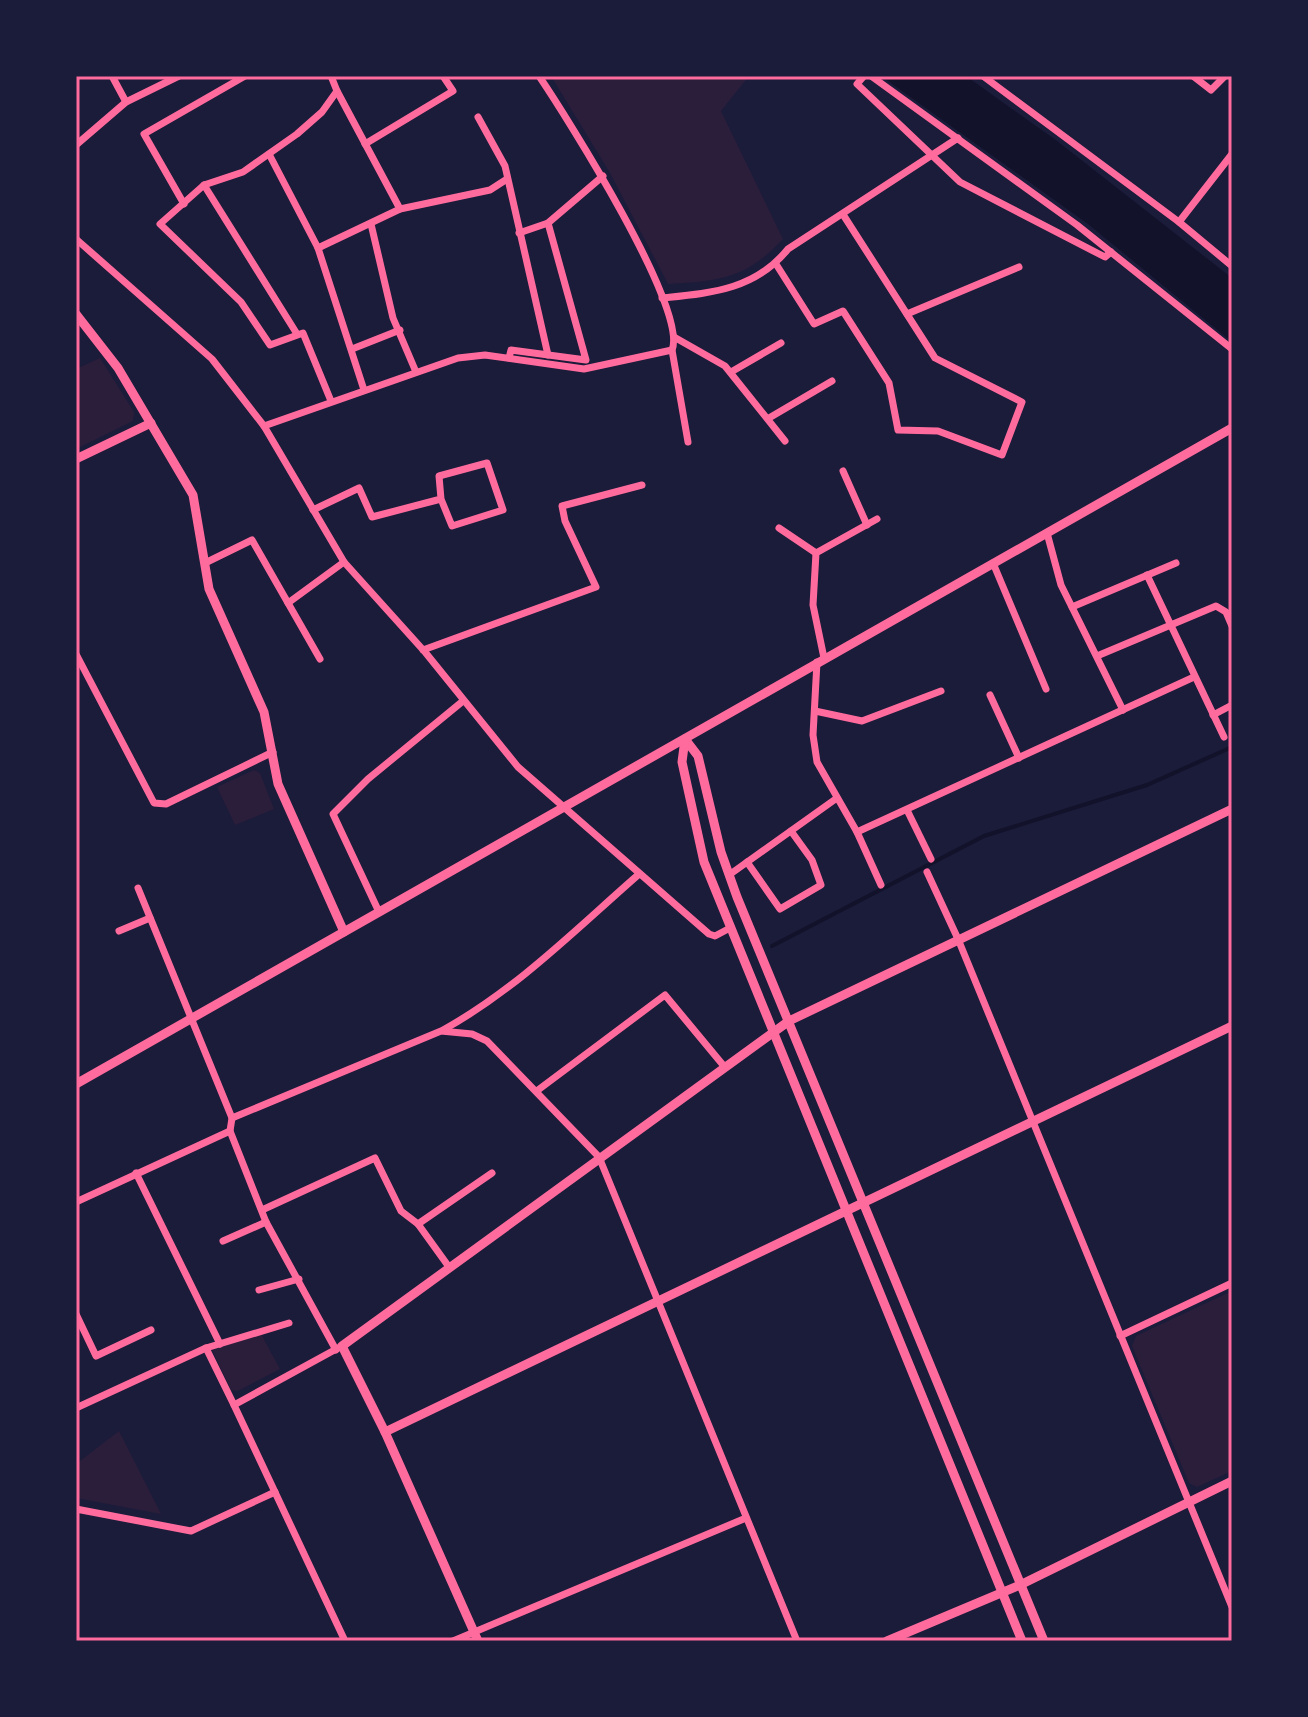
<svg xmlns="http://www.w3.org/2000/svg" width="1308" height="1717" viewBox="0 0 1308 1717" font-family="Signika,sans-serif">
	<rect width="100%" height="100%" fill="#1b1b3a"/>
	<g fill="#2a1e3b">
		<path d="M551 76H749L721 111 783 239C746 279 720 281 668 284L610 173Z"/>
		<path d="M100 358 134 412 133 421 76 449V369Z"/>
		<path d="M254 770 260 773 274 809 235 825 217 787Z"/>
		<path d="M1232 1291V1471L1197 1487 1189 1483 1132 1346 1136 1336Z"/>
		<path d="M261 1334 280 1369 238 1391 231 1390 212 1350Z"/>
		<path d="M119 1431 161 1514 76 1498V1464Z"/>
	</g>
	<path fill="#12122b" d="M881 76H966L1057 141 1232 278V342L1088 224Z"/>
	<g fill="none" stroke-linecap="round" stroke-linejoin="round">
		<path stroke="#12122b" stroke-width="4" d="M772 946 984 836 1147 785 1232 747"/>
		<g stroke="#ff6b9d" stroke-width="7">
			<path d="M112 76 126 102"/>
			<path d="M331 76 337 91 322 112 297 134 243 172 204 185 160 224 241 302 270 345 303 333 331 401"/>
			<path d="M864 76 857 84 960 182 1105 257 1111 252"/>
			<path d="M871 76 1077 225 1232 349"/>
			<path d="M983 76 1179 222 1232 266"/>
			<path d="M1193 76 1211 90 1225 76"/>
			<path d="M337 91 400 209"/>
			<path d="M478 117 505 166 548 355"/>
			<path d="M365 144 453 91 443 76"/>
			<path d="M76 145 126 102 179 76"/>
			<path d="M269 154 318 248 364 390"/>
			<path d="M204 185 297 334"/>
			<path d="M184 204 144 134 245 76"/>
			<path d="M1179 222 1232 154"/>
			<path d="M371 224 393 318 416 372"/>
			<path d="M519 233 548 223 603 176"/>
			<path d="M76 239 212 359 264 426 344 562 425 652 518 767 709 934 715 936 730 928"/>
			<path d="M318 248 400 209 490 190 507 179"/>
			<path d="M776 264 814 324 843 311 889 383 898 430 938 431 1002 455 1022 402 935 358 844 216"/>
			<path d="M662 298C711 293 755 290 788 249L958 138"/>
			<path d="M907 314 1019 267"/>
			<path d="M674 337 725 366 785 441"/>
			<path d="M352 349 400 330"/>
			<path d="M672 350 688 442"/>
			<path d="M509 358 511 350 586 360 548 223"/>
			<path d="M731 372 781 343"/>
			<path d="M769 418 832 381"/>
			<path d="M264 426 458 358 485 355 584 369 672 350C689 310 566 116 539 76"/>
			<path d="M843 471 867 525"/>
			<path d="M313 510 359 488 372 517 441 499 439 476 487 463 503 510 452 526 441 499"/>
			<path d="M779 528 816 553"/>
			<path d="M1047 533 1061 585 1123 710"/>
			<path d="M205 563 252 540 320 659"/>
			<path d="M993 563 1046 689"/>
			<path d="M1147 575 1224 737"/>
			<path d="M288 603 344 562"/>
			<path d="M1072 607 1176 563"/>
			<path d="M423 650 596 587 565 521 562 506 642 485"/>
			<path d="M76 654 154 803 166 804 273 752"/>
			<path d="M1097 656 1216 606 1226 612 1232 626"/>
			<path d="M824 658 813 605 816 553 877 519"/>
			<path d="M817 662 813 735 817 762 857 832 881 885"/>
			<path d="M990 695 1019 758"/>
			<path d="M815 711 862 721 941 691"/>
			<path d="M1213 715 1232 705"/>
			<path d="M907 810 931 859"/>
			<path d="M857 832 1194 677"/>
			<path d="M747 862 780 909 821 885 812 860 791 831"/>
			<path d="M927 872 958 939 1232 1607"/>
			<path d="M729 875 837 798"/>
			<path d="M138 888 232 1118 230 1131 266 1222 336 1350"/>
			<path d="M379 912 333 814 368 779 463 701"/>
			<path d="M119 931 150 918"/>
			<path d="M443 1030C517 989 575 930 638 875"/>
			<path d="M538 1090 665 995 723 1065"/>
			<path d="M232 1118 441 1031 472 1034 487 1041 599 1157 797 1641"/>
			<path d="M136 1173 220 1344"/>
			<path d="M76 1202 230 1131"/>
			<path d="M262 1210 375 1158 401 1211 418 1224 449 1267"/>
			<path d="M418 1224 492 1173"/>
			<path d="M223 1241 266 1222"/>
			<path d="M259 1290 299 1279"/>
			<path d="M76 1314 96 1356 151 1330"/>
			<path d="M1120 1336 1232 1283"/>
			<path d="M340 1347 234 1405 345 1641"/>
			<path d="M206 1348 234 1405"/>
			<path d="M76 1408 206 1348 289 1323"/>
			<path d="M76 1509 191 1531 275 1492"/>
			<path d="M453 1641 746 1518"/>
		</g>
		<g stroke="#ff6b9d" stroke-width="9">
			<path d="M76 314 118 368 193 495 209 589 264 712 278 784 344 932"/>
			<path d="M76 459 151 423"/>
			<path d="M685 739 698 756 721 852 737 897 1044 1641"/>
			<path d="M685 739 682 762 704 862 1022 1641"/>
			<path d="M76 1084 1232 428"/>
			<path d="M385 1432 342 1346 789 1021 1232 809"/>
			<path d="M478 1641 385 1432 1232 1026"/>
			<path d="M887 1641 1020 1585 1232 1481"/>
		</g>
	</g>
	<rect width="1308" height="1717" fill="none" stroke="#1b1b3a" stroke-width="156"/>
	<rect x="78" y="78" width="1152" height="1561" fill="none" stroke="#ff6b9d" stroke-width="3"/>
</svg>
